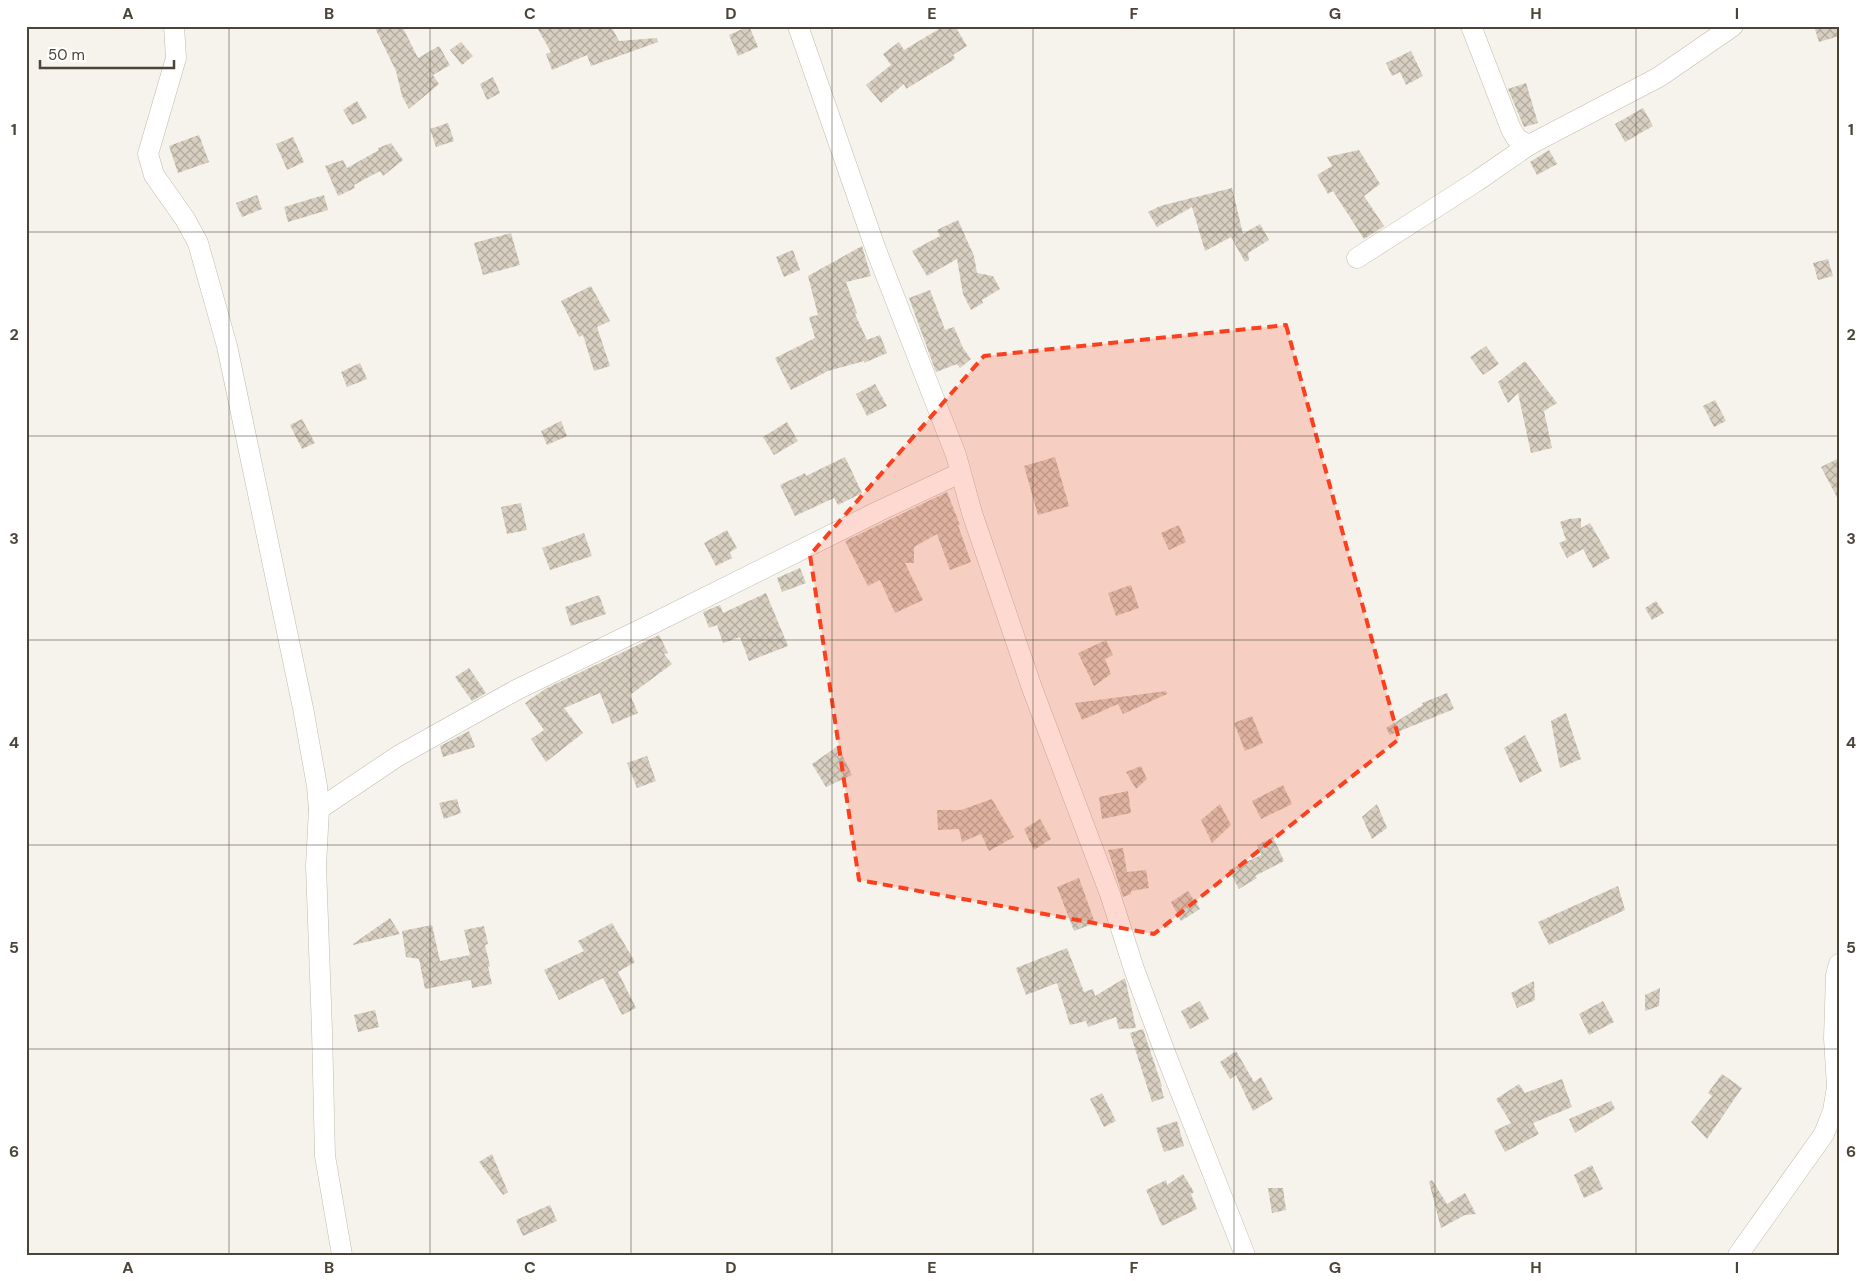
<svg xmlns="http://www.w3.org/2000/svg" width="1865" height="1281" viewBox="0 0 1865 1281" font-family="'DM Sans',sans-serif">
	<defs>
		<pattern id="building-cross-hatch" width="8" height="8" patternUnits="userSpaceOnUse" patternTransform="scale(1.25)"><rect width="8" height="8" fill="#d8cfc1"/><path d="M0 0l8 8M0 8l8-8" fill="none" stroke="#b1aa9e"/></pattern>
	</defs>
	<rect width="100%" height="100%" fill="#f6f3ec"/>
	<g fill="url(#building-cross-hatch)">
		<path d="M374 26H402L418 58 439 46 450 65 433 75 439 84 409 109 402 96 396 71Z"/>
		<path d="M536 26H611L619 41 657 38 658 42 591 66 587 55 552 70 546 54 551 52Z"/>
		<path d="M749 26 758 47 738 56 729 35Z"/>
		<path d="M944 26H955L967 46 953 55 955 59 906 89 904 84 881 103 866 85 891 65 883 54 899 42 904 50Z"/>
		<path d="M1814 26H1839V36L1819 42Z"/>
		<path d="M461 42 473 56 462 65 450 50Z"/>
		<path d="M1411 51 1423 76 1406 85 1400 72 1392 76 1386 63Z"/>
		<path d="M493 77 500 93 487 100 480 84Z"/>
		<path d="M1526 83 1538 123 1524 127 1508 89Z"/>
		<path d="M357 101 367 118 352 125 343 110Z"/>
		<path d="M1643 108 1653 126 1625 142 1615 124Z"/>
		<path d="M448 123 454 141 436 147 430 129Z"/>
		<path d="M199 135 209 162 178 173 169 146Z"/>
		<path d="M293 137 304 162 287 170 276 144Z"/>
		<path d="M391 143 403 160 383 176 380 171 354 185 355 188 338 196 325 166 343 160 347 168 379 150 378 148Z"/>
		<path d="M1359 150 1380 184 1364 196 1384 226 1364 239 1333 191 1328 194 1317 175 1332 166 1327 157Z"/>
		<path d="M1549 150 1557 164 1537 175 1530 162Z"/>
		<path d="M1232 188 1243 234 1260 224 1269 240 1248 253 1249 260 1245 262 1231 237 1205 251 1192 207 1157 227 1148 212 1160 206Z"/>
		<path d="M257 195 262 209 242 217 236 203Z"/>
		<path d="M324 195 328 210 288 222 284 207Z"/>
		<path d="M958 220 974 256 977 273 993 276 1000 289 982 300 983 303 971 310 963 294 957 259 927 276 912 251 940 236 937 230Z"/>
		<path d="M511 233 520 265 483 275 474 243Z"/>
		<path d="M862 246 871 276 846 282 857 313 855 314 867 340 880 335 887 353 864 363V361L828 371 791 390 775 358 815 338 809 317 818 315 808 276Z"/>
		<path d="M793 250 800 270 784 277 776 257Z"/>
		<path d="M1828 259 1833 276 1818 280 1813 263Z"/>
		<path d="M591 286 610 321 597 327 610 366 594 371 583 335 579 337 561 301Z"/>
		<path d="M930 290 945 330 954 327 963 348 971 359 960 368 957 364 936 372 909 298Z"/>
		<path d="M1486 346 1499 364 1483 375 1470 357Z"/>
		<path d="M1525 361 1557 403 1544 411 1552 448 1531 453 1518 393 1508 403 1498 382Z"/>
		<path d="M360 363 367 379 347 387 341 372Z"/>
		<path d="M875 384 887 406 867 416 856 394Z"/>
		<path d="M1715 400 1726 421 1714 427 1703 406Z"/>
		<path d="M302 419 315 443 302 449 290 425Z"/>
		<path d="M561 421 567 436 547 445 541 431Z"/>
		<path d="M787 422 798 441 774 455 763 437Z"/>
		<path d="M845 457 862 493 838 505 834 498 795 516 780 485 805 473 806 476Z"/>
		<path d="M1055 457 1069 506 1038 515 1024 466Z"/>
		<path d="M1839 458V501L1821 467Z"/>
		<path d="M947 492 960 525H958L971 562 950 570 937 534 914 547V563H905L923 600 895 613 880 580 868 586 845 541Z"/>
		<path d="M521 503 527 530 507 534 501 507Z"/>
		<path d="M1581 518V528L1590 523 1610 558 1593 568 1583 549 1567 558 1559 543 1566 540 1560 522 1569 519Z"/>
		<path d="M1179 525 1186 542 1169 550 1161 533Z"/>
		<path d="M727 530 737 548 730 552 732 558 716 566 704 543Z"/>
		<path d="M584 533 592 556 550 570 542 548Z"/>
		<path d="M800 568 806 583 782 592 777 578Z"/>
		<path d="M1131 585 1139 608 1116 616 1108 593Z"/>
		<path d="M766 593 788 646 749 661 740 637 723 643 717 625 709 628 703 612 720 605 723 613Z"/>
		<path d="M599 595 606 614 571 626 565 607Z"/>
		<path d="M1656 601 1664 613 1652 620 1645 608Z"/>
		<path d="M659 635 668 653 664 654 672 664 630 695 638 713 612 724 600 693 564 708 583 733 546 762 531 739 544 730 525 703 545 689Z"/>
		<path d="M1106 640 1113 655 1105 659 1111 674 1094 686 1078 653Z"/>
		<path d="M469 668 486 693 472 701 455 677Z"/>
		<path d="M1166 691 1167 694 1123 714 1118 704 1082 720 1075 703Z"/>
		<path d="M1447 693 1454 709 1390 735 1386 728 1423 705 1422 703Z"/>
		<path d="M1566 713 1581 759 1560 768 1551 721Z"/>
		<path d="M1252 716 1263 743 1245 751 1234 723Z"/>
		<path d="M469 731 475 747 443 757 440 746Z"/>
		<path d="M1525 735 1542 771 1520 783 1504 748Z"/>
		<path d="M838 746 852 775 826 787 812 764Z"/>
		<path d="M647 756 656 781 637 788 627 763Z"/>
		<path d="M1141 766 1147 779 1136 789 1126 772Z"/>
		<path d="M1283 785 1292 804 1261 819 1252 801Z"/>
		<path d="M1128 791 1131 813 1102 819 1099 797Z"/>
		<path d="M457 799 461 813 444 819 439 803Z"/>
		<path d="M992 799 1014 837 989 851 981 834 962 842 959 829 938 830 937 810H961Z"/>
		<path d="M1220 804 1231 825 1212 843 1201 820Z"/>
		<path d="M1377 804 1387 828 1372 839 1362 817Z"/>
		<path d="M1040 819 1051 839 1034 850 1024 829Z"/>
		<path d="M1273 837 1284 861 1255 876 1257 878 1239 889 1229 870 1261 855 1257 845Z"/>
		<path d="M1123 848 1127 872 1146 870 1149 888 1131 891V894L1123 897 1108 850Z"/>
		<path d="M1079 878 1095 923 1074 931 1057 887Z"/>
		<path d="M1618 886 1625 910 1549 945 1538 922Z"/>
		<path d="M1188 891 1200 909 1181 921 1171 902Z"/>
		<path d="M390 918 400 934 353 945V944Z"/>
		<path d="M612 923 635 962 618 972 636 1008 622 1015 603 978 559 1000 544 970 584 951 578 941Z"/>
		<path d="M432 925 440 961 470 955 464 930 484 926 488 944 485 945 490 966 488 967 492 984 472 988 471 980 425 989 419 959 406 957 402 931Z"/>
		<path d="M1067 948 1084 992 1093 989 1095 996 1125 978 1136 1028 1119 1029 1116 1017 1088 1027 1086 1021 1070 1025 1057 983 1026 995 1016 968Z"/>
		<path d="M1534 981 1535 1000 1517 1008 1511 993Z"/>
		<path d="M1660 988 1659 1006 1645 1011V995Z"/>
		<path d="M1200 1001 1209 1019 1190 1029 1181 1011Z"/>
		<path d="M1603 1001 1614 1022 1589 1035 1579 1014Z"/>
		<path d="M375 1010 379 1027 358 1032 354 1015Z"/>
		<path d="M1143 1029 1162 1086 1161 1087 1164 1098 1152 1102 1130 1033Z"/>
		<path d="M1236 1051 1254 1082 1261 1077 1273 1099 1253 1111 1236 1075 1230 1079 1220 1062Z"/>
		<path d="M1722 1074 1742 1088 1707 1139 1691 1122 1712 1096 1708 1093Z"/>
		<path d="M1562 1079 1572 1107 1533 1123 1539 1134 1505 1152 1494 1131 1511 1123 1496 1099 1519 1084 1525 1093Z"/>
		<path d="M1102 1093 1116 1121 1104 1127 1090 1099Z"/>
		<path d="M1611 1101 1615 1109 1575 1133 1569 1119Z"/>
		<path d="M1177 1121 1184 1146 1164 1152 1156 1128Z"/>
		<path d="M492 1154 508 1192 503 1195 479 1162Z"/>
		<path d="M1592 1165 1603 1189 1584 1198 1574 1175Z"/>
		<path d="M1183 1174 1194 1192 1191 1194 1197 1209 1162 1226 1146 1190 1166 1180 1167 1185Z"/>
		<path d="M1432 1180 1447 1204 1465 1193 1476 1214 1465 1215 1441 1228 1429 1182Z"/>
		<path d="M1268 1188H1283L1286 1210 1272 1213Z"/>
		<path d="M550 1205 557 1221 523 1236 516 1220Z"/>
	</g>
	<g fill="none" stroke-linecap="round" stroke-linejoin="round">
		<defs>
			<g id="minor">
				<path d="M174 26 176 58 148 154 154 175 185 219 198 243 227 346 303 708 317 786 319 809 316 866 322 1030 325 1156 342 1255"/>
				<path d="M798 26 876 250 956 455 972 513 1032 688 1110 894 1134 969 1164 1050 1245 1255"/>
				<path d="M1471 26 1511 129 1517 139 1529 145 1659 77 1733 26"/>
				<path d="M1357 258 1477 181 1529 145"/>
				<path d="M319 809 398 756 516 690 650 625 879 511 960 473"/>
				<path d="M1738 1255 1824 1134 1833 1111 1837 1087 1834 1038 1836 975 1839 964"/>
			</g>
		</defs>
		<use href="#minor" stroke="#c2bbae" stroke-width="21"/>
		<use href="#minor" stroke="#fff" stroke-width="20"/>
	</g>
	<path fill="#fc3f1d" fill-opacity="0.2" stroke="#fc3f1d" stroke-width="4" stroke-dasharray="10 6" stroke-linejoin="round" d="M1286 325 1399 739 1154 934 859 880 810 555 984 356Z"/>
	<path fill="none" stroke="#4b4439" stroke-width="1" stroke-opacity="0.55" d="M229 26V1255M430 26V1255M631 26V1255M832 26V1255M1033 26V1255M1234 26V1255M1435 26V1255M1636 26V1255M26 232H1839M26 436H1839M26 640H1839M26 845H1839M26 1049H1839"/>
	<rect width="1865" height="1281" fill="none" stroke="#ffffff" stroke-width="55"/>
	<path d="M40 60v8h134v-8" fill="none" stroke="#4b4439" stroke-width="2.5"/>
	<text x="48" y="60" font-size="15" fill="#4b4439" stroke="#ffffff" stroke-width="4" paint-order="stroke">50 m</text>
	<rect x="28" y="28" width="1810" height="1226" fill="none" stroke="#4b4439" stroke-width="2"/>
	<g font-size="16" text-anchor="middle" font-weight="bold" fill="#4b4439">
		<text x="128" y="19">A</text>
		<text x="329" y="19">B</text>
		<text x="530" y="19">C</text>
		<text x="731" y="19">D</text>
		<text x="932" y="19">E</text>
		<text x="1134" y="19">F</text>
		<text x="1335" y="19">G</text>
		<text x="1536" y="19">H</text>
		<text x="1737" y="19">I</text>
		<text x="14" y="135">1</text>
		<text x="1851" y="135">1</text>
		<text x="14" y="340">2</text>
		<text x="1851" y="340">2</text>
		<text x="14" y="544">3</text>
		<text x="1851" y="544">3</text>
		<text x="14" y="748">4</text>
		<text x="1851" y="748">4</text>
		<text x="14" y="953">5</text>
		<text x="1851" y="953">5</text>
		<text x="14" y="1157">6</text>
		<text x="1851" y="1157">6</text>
		<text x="128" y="1273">A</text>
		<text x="329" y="1273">B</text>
		<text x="530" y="1273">C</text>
		<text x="731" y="1273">D</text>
		<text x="932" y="1273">E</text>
		<text x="1134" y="1273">F</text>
		<text x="1335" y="1273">G</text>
		<text x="1536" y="1273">H</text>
		<text x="1737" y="1273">I</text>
	</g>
</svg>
